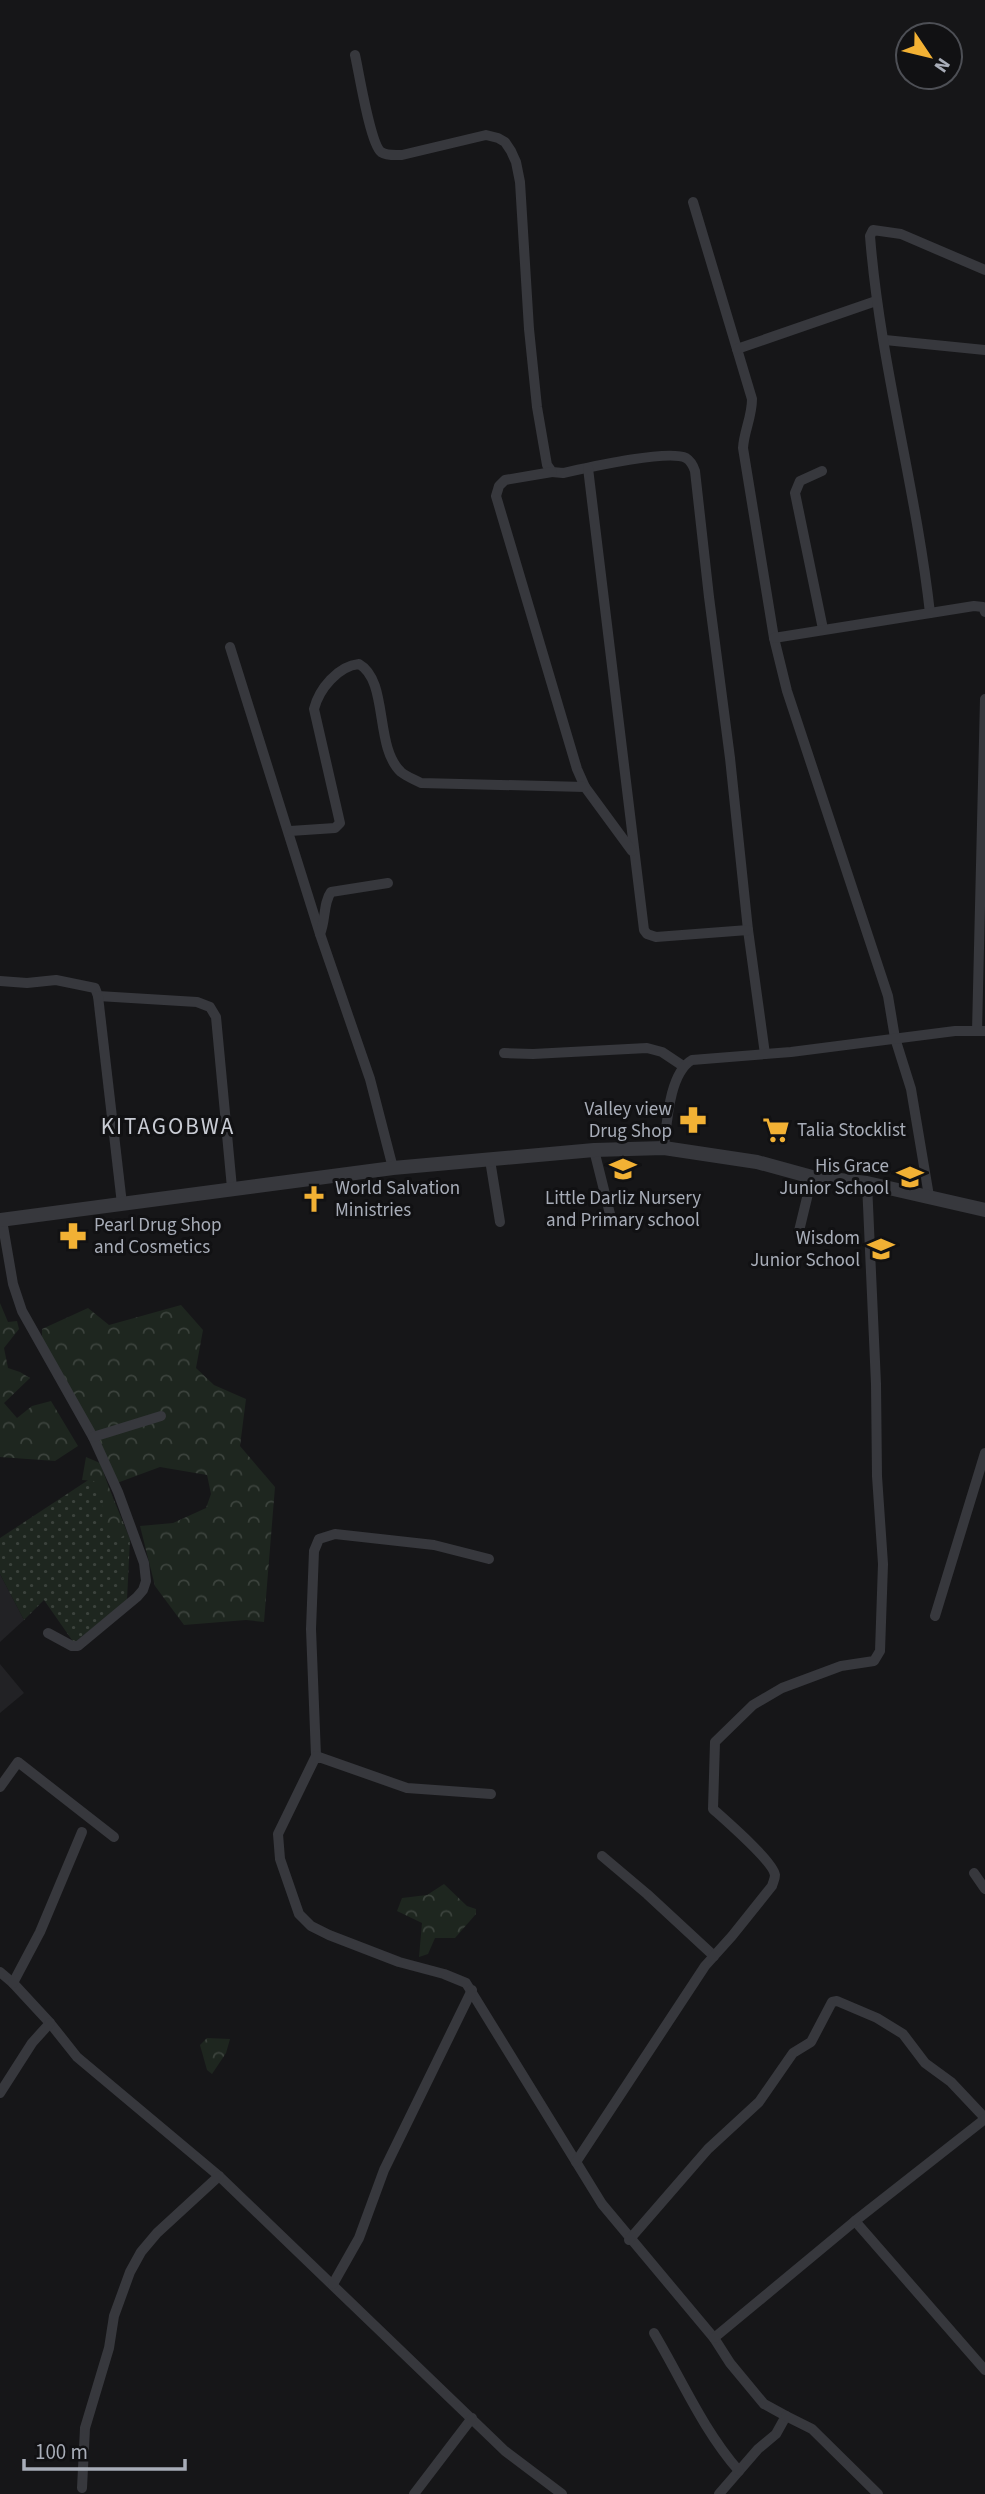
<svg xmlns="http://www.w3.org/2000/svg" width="985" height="2494" viewBox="0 0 985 2494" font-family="'Source Sans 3',sans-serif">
	<defs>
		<pattern id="grass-dots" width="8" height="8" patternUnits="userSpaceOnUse" patternTransform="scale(1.75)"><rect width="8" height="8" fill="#1e261f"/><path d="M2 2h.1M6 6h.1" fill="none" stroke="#3c433d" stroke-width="1.8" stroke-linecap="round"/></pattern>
		<pattern id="forest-crowns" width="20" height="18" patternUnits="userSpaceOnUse" patternTransform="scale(1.75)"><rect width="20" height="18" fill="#1e261f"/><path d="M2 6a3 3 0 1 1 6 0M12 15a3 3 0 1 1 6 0" fill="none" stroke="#3c433d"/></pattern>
	</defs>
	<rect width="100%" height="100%" fill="#161618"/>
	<g fill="#222225">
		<path d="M0 1574 24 1620 0 1642Z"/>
		<path d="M0 1664 24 1693 0 1713Z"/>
	</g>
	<path fill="url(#grass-dots)" d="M102 1471 130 1539 127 1600 74 1643 44 1600 24 1620 0 1574V1538Z"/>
	<g fill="url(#forest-crowns)">
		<path d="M0 1303 8 1322 17 1321 19 1329 4 1348 8 1368 20 1372 30 1378 4 1403 17 1418 32 1406 51 1401 78 1446 55 1461 0 1457Z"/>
		<path d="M181 1305 203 1330 196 1368 214 1385 246 1399 240 1446 275 1487 264 1622 246 1620 184 1625 155 1586 140 1526 173 1523 206 1508 211 1494 207 1475 160 1467 117 1483 42 1342V1329L88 1308 109 1325Z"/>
		<path d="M86 1457 100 1463 126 1534 117 1540 105 1533 102 1521 103 1499 94 1481 82 1480Z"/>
		<path d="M444 1884 467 1906 476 1909V1914L455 1938H435L428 1954 419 1957 422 1923 397 1911 402 1898 427 1895Z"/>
		<path d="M207 2038 230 2039 226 2053 212 2074 207 2070 200 2045Z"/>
	</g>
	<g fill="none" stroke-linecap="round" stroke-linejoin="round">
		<g stroke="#37383d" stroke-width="10">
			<path d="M355 55C359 72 370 143 381 152 387 156 395 155 402 155L486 135 498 138 505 142 511 151 516 162 520 182 529 329 537 407 547 465 552 472 563 473C586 468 668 449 686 458 691 461 693 465 695 471L709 597 730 758 748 930 765 1054"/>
			<path d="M693 202 752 399C752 417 744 431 743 448L774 638 787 691 888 996 895 1038 911 1089 929 1196"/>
			<path d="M885 340 985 350"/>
			<path d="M737 349 876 301"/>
			<path d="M588 468 644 930 647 934 656 937 748 930"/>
			<path d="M822 471 800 481 795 493 823 629"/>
			<path d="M552 472 505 480 499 486 496 496 577 769 585 787 632 851"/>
			<path d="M930 613C916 487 880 363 870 236L873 230 901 234 985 270"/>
			<path d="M774 638 974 606 983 607 985 612"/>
			<path d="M230 647 320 934 370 1079 393 1168"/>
			<path d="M290 831 335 828 340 823 314 709C319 689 338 666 359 664 389 681 374 747 401 772 407 777 414 779 421 783L585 787"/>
			<path d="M320 934C326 920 323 903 331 892L388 883"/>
			<path d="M0 981 27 983 56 980 95 988 98 996 197 1002 210 1007 216 1017 232 1188"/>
			<path d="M98 996 122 1204"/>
			<path d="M977 1031 985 699"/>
			<path d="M504 1053 533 1054 647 1048 662 1052 683 1066"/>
			<path d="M664 1148C667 1123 669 1073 692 1060L791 1052 955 1031H985"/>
			<path d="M594 1150 611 1218"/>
			<path d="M490 1160 500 1222"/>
			<path d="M2 1220 13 1284 22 1311 93 1437 118 1492 144 1563 146 1581 143 1590 137 1597 78 1646H72L48 1633"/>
			<path d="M799 1231 812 1177"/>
			<path d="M93 1437 161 1416"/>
			<path d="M935 1616 985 1453"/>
			<path d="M316 1756 311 1629 314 1551 319 1539 335 1534 434 1545 489 1559"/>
			<path d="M0 1787 18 1762 114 1837"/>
			<path d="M491 1794 407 1788 316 1756 278 1834 280 1859 299 1914 311 1926 329 1935 399 1962 444 1974 466 1983 602 2204 714 2338 730 2363 764 2404 786 2416 776 2434 758 2449 719 2494"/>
			<path d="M602 1856 647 1894 714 1956"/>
			<path d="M974 1873 985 1889"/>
			<path d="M0 1972 13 1983 50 2023 77 2057 219 2176 505 2451 562 2494"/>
			<path d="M13 1983 40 1932 82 1832"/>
			<path d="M0 2093 32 2043 50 2023"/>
			<path d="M576 2162 705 1966 732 1936 772 1886C773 1882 775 1879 775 1875 773 1861 725 1820 713 1809L715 1742 753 1705 782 1688 841 1666 874 1661 880 1651 883 1564 877 1476 876 1384 867 1183"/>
			<path d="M855 2221 985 2370"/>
			<path d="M629 2240 708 2149 759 2102 793 2053 811 2042 832 2002 837 2001 877 2018 903 2034 925 2063 951 2082 985 2118"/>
			<path d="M333 2284 359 2238 384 2170 472 1990"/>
			<path d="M654 2333C682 2380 703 2430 739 2471"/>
			<path d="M714 2338 855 2221 985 2119"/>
			<path d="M786 2416 812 2429 878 2494"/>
			<path d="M82 2488 85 2428 109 2348 114 2316 130 2272 141 2252 157 2233 219 2176"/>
			<path d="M414 2494 472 2418"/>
		</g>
		<path stroke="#37383d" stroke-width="14" d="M0 1220 393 1168 594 1150 664 1148 757 1162 812 1177 867 1183 985 1210"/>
	</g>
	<defs>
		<symbol id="pharmacy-bare" viewBox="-9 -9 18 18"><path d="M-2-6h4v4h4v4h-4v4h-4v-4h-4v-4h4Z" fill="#f2b134" stroke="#111113" stroke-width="2.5" paint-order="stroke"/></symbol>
		<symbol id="supermarket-bare" viewBox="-9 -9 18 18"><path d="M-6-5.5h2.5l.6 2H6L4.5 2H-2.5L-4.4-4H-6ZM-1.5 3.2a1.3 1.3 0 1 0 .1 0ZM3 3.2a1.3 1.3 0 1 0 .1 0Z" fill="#f2b134" stroke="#111113" stroke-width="2.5" paint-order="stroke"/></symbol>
		<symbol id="school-bare" viewBox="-9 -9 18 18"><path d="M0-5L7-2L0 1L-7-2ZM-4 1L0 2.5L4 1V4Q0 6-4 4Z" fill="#f2b134" stroke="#111113" stroke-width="2.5" paint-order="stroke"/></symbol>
		<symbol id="church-bare" viewBox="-9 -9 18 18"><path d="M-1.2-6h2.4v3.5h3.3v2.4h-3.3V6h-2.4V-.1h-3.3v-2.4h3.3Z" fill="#f2b134" stroke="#111113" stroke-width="2.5" paint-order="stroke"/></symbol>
	</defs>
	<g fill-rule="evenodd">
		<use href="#pharmacy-bare" x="674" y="1101" width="38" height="38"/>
		<use href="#supermarket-bare" x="757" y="1111" width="38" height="38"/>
		<use href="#school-bare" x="604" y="1150" width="38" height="38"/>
		<use href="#school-bare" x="891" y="1158" width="38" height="38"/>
		<use href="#church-bare" x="295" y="1180" width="38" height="38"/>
		<use href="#pharmacy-bare" x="54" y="1217" width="38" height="38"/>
		<use href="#school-bare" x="862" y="1230" width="38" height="38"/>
	</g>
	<g text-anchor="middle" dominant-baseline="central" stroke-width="6" stroke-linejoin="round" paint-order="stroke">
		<g font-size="19" fill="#a8adb8" stroke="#111113" text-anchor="end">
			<text x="672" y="1109">Valley view<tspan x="672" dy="22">Drug Shop</tspan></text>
			<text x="797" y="1130" text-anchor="start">Talia Stocklist</text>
			<text x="889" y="1166">His Grace<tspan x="889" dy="22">Junior School</tspan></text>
			<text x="335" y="1188" text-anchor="start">World Salvation<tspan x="335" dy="22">Ministries</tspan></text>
			<text x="623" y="1198" text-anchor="middle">Little Darliz Nursery<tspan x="623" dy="22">and Primary school</tspan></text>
			<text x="94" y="1225" text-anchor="start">Pearl Drug Shop<tspan x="94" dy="22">and Cosmetics</tspan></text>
			<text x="860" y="1238">Wisdom<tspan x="860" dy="22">Junior School</tspan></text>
		</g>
		<g font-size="23" letter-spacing="2" fill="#c9ccd4" stroke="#111113">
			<text x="168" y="1126">KITAGOBWA</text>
		</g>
	</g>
	<g transform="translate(929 56) rotate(125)"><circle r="33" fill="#111113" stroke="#4d4f55" stroke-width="2"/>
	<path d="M0-5L12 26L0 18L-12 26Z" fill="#f2b134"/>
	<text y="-10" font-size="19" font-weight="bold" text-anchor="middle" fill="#a8adb8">N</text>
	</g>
	<path d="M24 2459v10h161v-10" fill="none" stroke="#a8adb8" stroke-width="3.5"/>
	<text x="35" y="2459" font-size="21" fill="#a8adb8" stroke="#111113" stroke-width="5" paint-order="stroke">100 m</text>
</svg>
